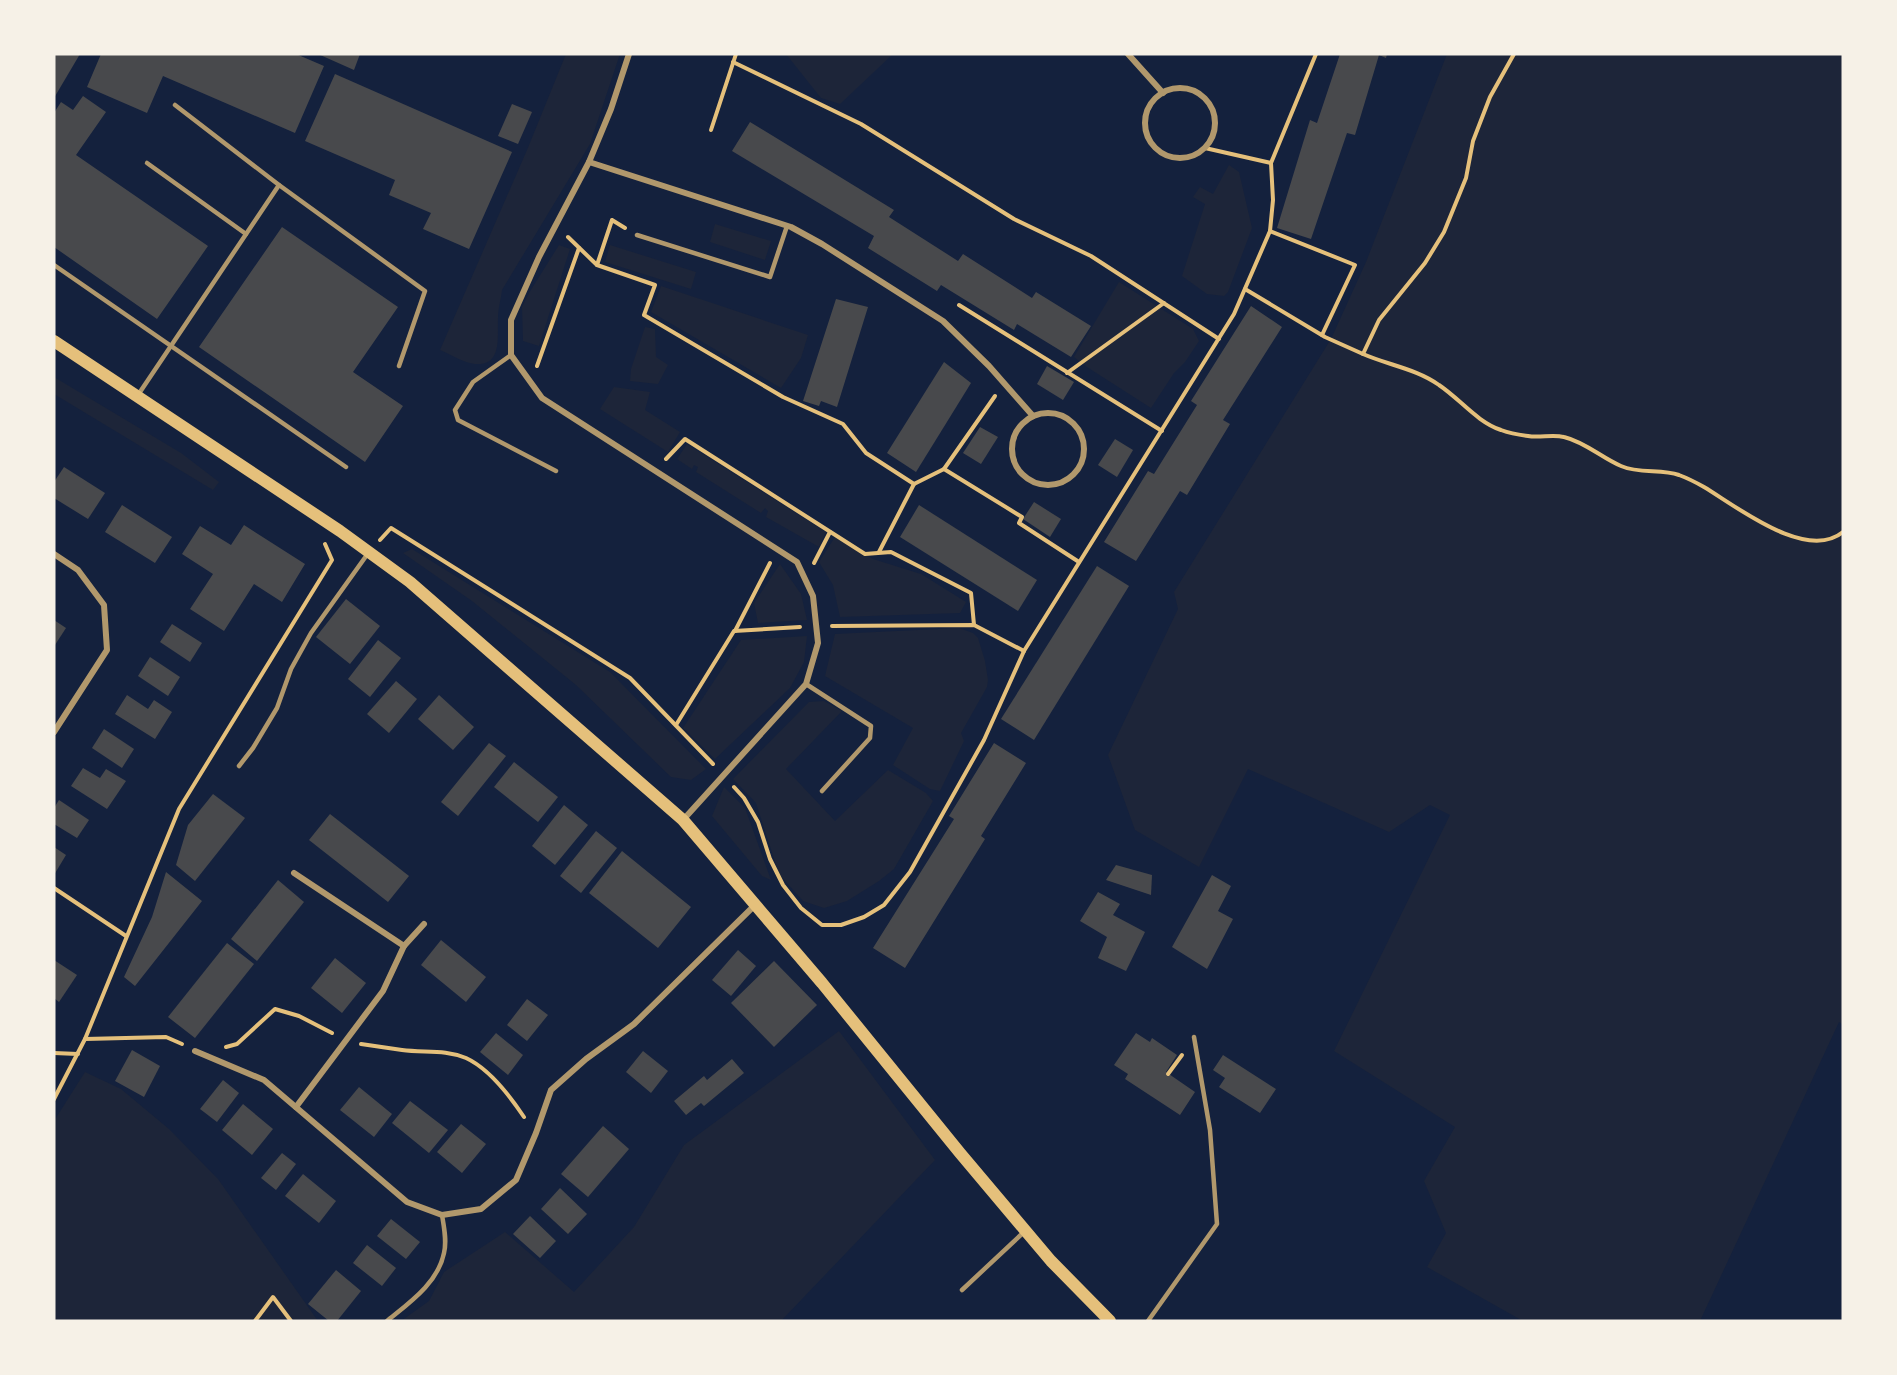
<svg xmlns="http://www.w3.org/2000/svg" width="1897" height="1375" viewBox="0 0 1897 1375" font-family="'PT Sans',sans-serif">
	<rect width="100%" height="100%" fill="#14213d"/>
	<g fill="#1d2539">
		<path d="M566 54H620L590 144 502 290C501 299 498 309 498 318 497 336 503 366 475 364 464 363 450 354 440 350L527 150Z"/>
		<path d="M786 54H893L840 104 821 98Z"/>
		<path d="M1447 54H1843V1025L1839 1022 1700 1321H1523L1427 1267 1446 1233 1424 1181 1455 1127 1334 1051 1450 815 1430 805 1389 832 1248 769 1199 867 1135 830 1108 755 1178 609 1174 592 1331 339 1366 262Z"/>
		<path d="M1229 165 1239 172 1252 228 1228 292 1224 296 1207 294 1182 276 1205 204 1193 197 1200 187 1213 194Z"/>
		<path d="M715 224 771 241 765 260 710 242Z"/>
		<path d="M559 245 570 249 539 346 523 341 522 307 529 293Z"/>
		<path d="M610 245 696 272 691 289 605 262Z"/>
		<path d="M1119 282 1193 329 1199 341 1185 362 1174 373 1151 408 1087 367 1074 357Z"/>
		<path d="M661 286 808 335 801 358 781 388 651 312Z"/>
		<path d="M645 327 655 329 656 357 668 365 658 384 630 381 631 369Z"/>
		<path d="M54 377 181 453 219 482 213 490 54 394Z"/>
		<path d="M614 387 650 392 645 410 680 432 668 452 600 409Z"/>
		<path d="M687 444 826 532 819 547 766 517 768 511 765 508 761 513 696 472 698 467 694 465 692 469 677 459Z"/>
		<path d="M835 537 873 559 921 574 966 602 960 613 840 617 833 585 819 562Z"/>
		<path d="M412 549 610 672 706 769 691 780 671 777 576 685 472 601 403 553Z"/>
		<path d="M780 564 801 594 807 620 758 623 754 603Z"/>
		<path d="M959 628 973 633 978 638 985 661 988 680 987 687 961 733 964 741 940 791 930 789 893 765 913 728 825 676 835 634Z"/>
		<path d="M807 636 804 662 790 688 715 759 683 728 741 640Z"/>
		<path d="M824 701 842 711 786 769 835 821 888 770 926 793 933 801 894 869 879 881 847 901 824 908 803 901 779 874 756 803 733 779 809 702Z"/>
		<path d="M724 787 745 808 771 880 762 876 712 816Z"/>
		<path d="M839 1031 935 1160 781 1321H401L429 1301 444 1272 505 1232 574 1292 634 1227 684 1145Z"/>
		<path d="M85 1072 121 1089 169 1129 218 1179 318 1321H54V1121Z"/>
	</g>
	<g fill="#48494c">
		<path d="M54 54H80L54 98Z"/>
		<path d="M101 54H296L324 66 295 133 163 76 147 113 87 87Z"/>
		<path d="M318 54H360L354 70Z"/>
		<path d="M1340 54H1387L1386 58 1379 55 1355 135 1347 133 1311 239 1277 228 1310 120 1317 123Z"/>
		<path d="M335 74 512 152 469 249 423 229 431 213 389 195 395 180 305 141Z"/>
		<path d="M83 96 106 112 76 155 208 246 157 319 54 247V113L61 102 73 110Z"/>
		<path d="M512 104 532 112 518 144 498 136Z"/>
		<path d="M750 122 894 210 889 217 958 261 963 254 1032 298 1036 292 1091 326 1071 357 1017 324 1014 330 941 285 937 291 868 248 874 236 732 151Z"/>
		<path d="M282 227 398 307 353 372 403 406 365 462 199 347Z"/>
		<path d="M836 299 868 307 837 407 821 401 819 406 803 401Z"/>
		<path d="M1251 306 1282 327 1223 420 1230 424 1187 495 1180 491 1136 561 1104 542 1148 471 1154 474 1197 405 1191 401Z"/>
		<path d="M944 362 971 383 916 472 887 453Z"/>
		<path d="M1047 366 1074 382 1063 400 1037 384Z"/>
		<path d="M980 427 998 437 981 464 963 453Z"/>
		<path d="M1115 439 1133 450 1117 477 1098 465Z"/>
		<path d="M64 467 105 493 88 519 54 498V482Z"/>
		<path d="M1034 502 1061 519 1050 537 1023 519Z"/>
		<path d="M122 505 172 537 155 563 105 532Z"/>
		<path d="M919 505 1037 580 1018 611 900 537Z"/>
		<path d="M244 525 305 564 282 602 254 584 224 631 190 609 213 574 182 554 200 526 231 545Z"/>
		<path d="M1097 566 1129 586 1034 740 1001 719Z"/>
		<path d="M346 599 380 626 350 664 316 637Z"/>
		<path d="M54 620 66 628 55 645 54 644Z"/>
		<path d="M172 624 202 643 190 662 160 642Z"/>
		<path d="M378 640 401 658 370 697 348 679Z"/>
		<path d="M150 657 180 677 168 696 138 676Z"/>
		<path d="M396 681 417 699 389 733 367 714Z"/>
		<path d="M127 695 148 709 154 700 172 712 155 739 115 714Z"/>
		<path d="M439 695 474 727 453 750 418 719Z"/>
		<path d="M104 729 134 749 122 768 92 748Z"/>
		<path d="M489 743 506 756 458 816 441 802Z"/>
		<path d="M994 743 1026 763 981 836 985 839 905 968 873 948 954 819 949 816Z"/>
		<path d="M514 762 558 797 538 822 494 787Z"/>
		<path d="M83 768 100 778 106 769 126 781 107 809 71 786Z"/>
		<path d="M213 794 245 818 195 881 176 865 188 825Z"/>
		<path d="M59 800 89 820 77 838 54 824V808Z"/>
		<path d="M564 805 588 825 555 865 532 846Z"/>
		<path d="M330 814 409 876 388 902 309 840Z"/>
		<path d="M596 831 617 848 581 893 560 876Z"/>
		<path d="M54 847 66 855 54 875Z"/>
		<path d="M622 851 691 907 658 948 589 893Z"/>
		<path d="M1116 865 1152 875 1151 895 1106 880Z"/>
		<path d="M166 872 202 901 135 986 124 977 152 917Z"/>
		<path d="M1212 875 1231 886 1218 911 1233 919 1207 969 1172 947Z"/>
		<path d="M278 880 304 902 257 961 231 939Z"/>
		<path d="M1098 892 1120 904 1113 915 1145 932 1126 971 1098 958 1107 937 1080 921Z"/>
		<path d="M441 940 486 977 466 1002 421 965Z"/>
		<path d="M227 943 254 964 195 1038 168 1017Z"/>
		<path d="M738 950 756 966 731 996 712 980Z"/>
		<path d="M335 958 366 983 342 1013 311 988Z"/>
		<path d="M54 960 77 975 59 1002 54 998Z"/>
		<path d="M774 961 817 1005 774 1047 731 1003Z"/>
		<path d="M527 999 548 1015 527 1041 507 1025Z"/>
		<path d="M496 1033 523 1055 508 1075 480 1052Z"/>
		<path d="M1136 1033 1150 1042 1152 1038 1177 1055 1166 1072 1195 1092 1180 1115 1125 1079 1128 1074 1114 1065Z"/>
		<path d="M132 1050 160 1066 144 1097 115 1081Z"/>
		<path d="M643 1051 668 1071 651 1093 626 1072Z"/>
		<path d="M1223 1055 1276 1089 1260 1113 1219 1087 1225 1078 1213 1070Z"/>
		<path d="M732 1059 744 1073 704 1106 701 1103 686 1115 674 1101 704 1076 707 1080Z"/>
		<path d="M223 1080 239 1093 217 1122 200 1109Z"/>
		<path d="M359 1087 392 1114 374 1137 340 1110Z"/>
		<path d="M410 1101 448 1130 429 1153 392 1123Z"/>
		<path d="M243 1104 273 1129 252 1155 222 1130Z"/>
		<path d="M461 1124 486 1144 462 1173 437 1152Z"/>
		<path d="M603 1126 629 1149 588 1197 561 1174Z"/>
		<path d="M282 1153 296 1164 276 1190 261 1178Z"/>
		<path d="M303 1174 336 1201 319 1223 285 1196Z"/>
		<path d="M560 1188 587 1214 568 1234 541 1209Z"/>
		<path d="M530 1216 556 1241 540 1258 513 1234Z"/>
		<path d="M391 1219 420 1242 406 1259 377 1236Z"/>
		<path d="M367 1245 396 1268 382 1286 353 1263Z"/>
		<path d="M336 1270 361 1291 337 1321H329L308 1304Z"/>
	</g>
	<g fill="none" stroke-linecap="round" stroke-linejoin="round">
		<g stroke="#e5c07b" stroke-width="4">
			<path d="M1514 54 1490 97 1473 141 1466 178 1444 232 1425 263 1379 320 1363 354C1388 365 1417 369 1439 385 1460 399 1477 422 1501 430 1509 433 1519 435 1528 436 1540 438 1553 434 1564 437 1585 442 1602 458 1621 466 1639 474 1661 469 1679 475 1687 478 1697 483 1704 487 1736 506 1806 562 1843 532"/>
			<path d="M733 62 861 124 1014 219 1091 256 1219 339"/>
			<path d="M711 130 736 54"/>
			<path d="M1205 148 1271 163 1316 54"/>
			<path d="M1270 231 1355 265 1322 335"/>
			<path d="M568 237 597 265 655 285 644 315 783 397 843 424 866 453 914 484 879 552"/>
			<path d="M597 265 612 220 625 228"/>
			<path d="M1245 289 1325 337 1363 354"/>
			<path d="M959 305 1162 431"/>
			<path d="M537 366 579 248"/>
			<path d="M1067 373 1164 303"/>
			<path d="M666 459 685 439 865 554 891 552 971 593 974 625"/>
			<path d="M944 469 995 396"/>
			<path d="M914 484 944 469 1022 517 1019 523 1079 562"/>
			<path d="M380 540 391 528 630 678 713 764"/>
			<path d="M814 563 830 532"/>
			<path d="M832 626 974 625 1024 651"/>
			<path d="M735 631 770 563"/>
			<path d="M676 725 734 631 800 627"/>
			<path d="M734 787 744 798 758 822 770 859 783 885 801 908 822 925H841L864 917 884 905 910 872 984 740 1024 651 1234 314 1270 231 1273 200 1271 163"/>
			<path d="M54 888 126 936"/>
			<path d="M85 1039 166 1037 182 1044"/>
			<path d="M361 1044C375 1046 388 1048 402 1050 424 1053 445 1049 466 1058 490 1069 510 1096 524 1117"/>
			<path d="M226 1047 237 1044 275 1009 299 1016 332 1033"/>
			<path d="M54 1053 78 1054"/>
			<path d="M1168 1074 1182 1055"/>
			<path d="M54 1099 85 1039 179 809 332 560 325 544"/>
			<path d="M255 1321 273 1297 291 1321"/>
		</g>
		<g stroke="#b1986c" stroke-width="4.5">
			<path d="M175 105 279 185 425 291 399 366"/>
			<path d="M147 163 246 234"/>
			<path d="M637 235 770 277 787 226"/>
			<path d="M54 265 346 467"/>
			<path d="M511 355 473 382 455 410 458 420 556 471"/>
			<path d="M138 395 279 185"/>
			<path d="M806 684 871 726 870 738 822 791"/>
			<path d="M239 766 253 748 277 708 291 669 311 633 369 552"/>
			<path d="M962 1290 1025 1231"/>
			<path d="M387 1321C409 1303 438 1283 444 1253 447 1241 444 1227 442 1215"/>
			<path d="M1148 1321 1217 1224 1210 1130 1194 1037"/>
		</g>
		<g stroke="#b1986c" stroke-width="6">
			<path d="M629 54 611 109 589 162 539 257 511 320V355L542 398 797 562 813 596 818 643 806 684 683 820"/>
			<path d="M1128 54 1163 93"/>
			<circle cx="1180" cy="123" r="35"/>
			<path d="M589 162 791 227 822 244 943 321 989 366 1033 416"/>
			<circle cx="1048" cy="449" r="36"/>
			<path d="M54 554 78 570 104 605 107 650 54 732"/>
			<path d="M294 873 404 946"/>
			<path d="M195 1051 264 1080 407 1202 442 1215 481 1209 516 1180 536 1133 551 1090 586 1059 634 1024 755 905"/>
			<path d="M296 1107 383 991 404 946 424 924"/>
		</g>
		<path stroke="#e5c07b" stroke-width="12" d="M54 341 340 531 410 582 683 820 822 983 960 1153 1051 1261 1110 1321"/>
	</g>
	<rect width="1897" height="1375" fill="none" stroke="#f6f1e7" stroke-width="111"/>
</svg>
